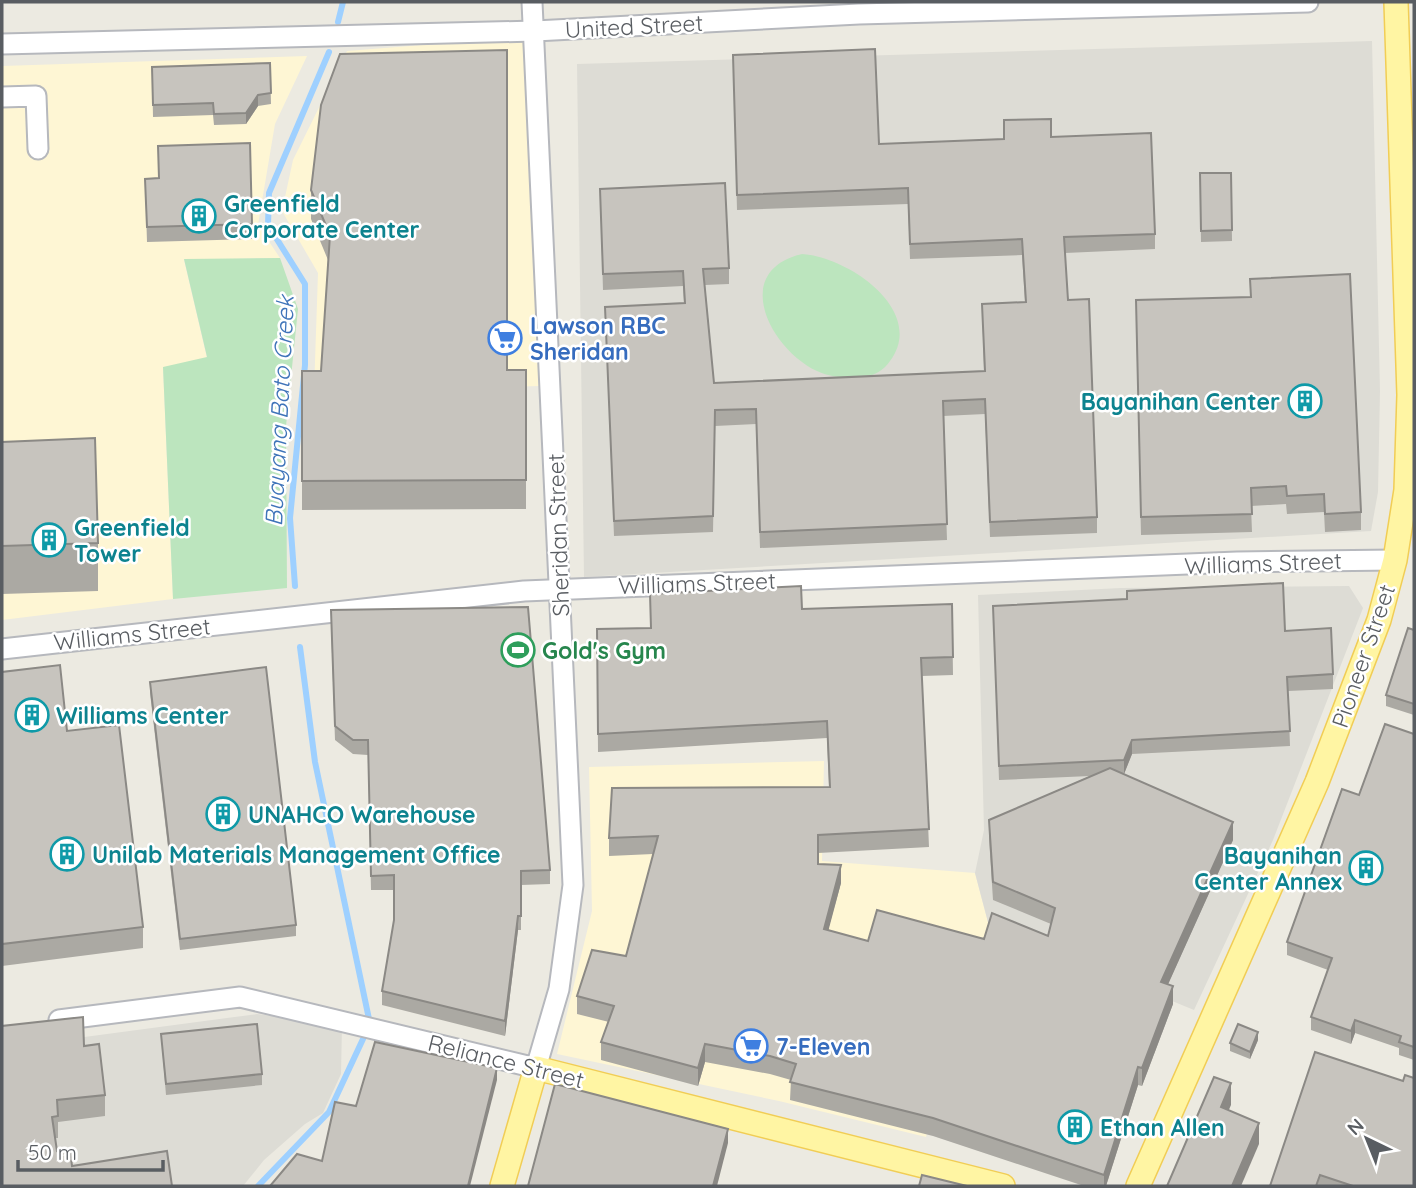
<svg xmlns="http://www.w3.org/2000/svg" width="1416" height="1188" viewBox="0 0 1416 1188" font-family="Quicksand,sans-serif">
	<rect width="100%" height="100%" fill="#eceae1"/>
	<g fill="#fef6d4">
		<path d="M523 37 541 386 314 391 318 273 282 211 293 160 347 51Z"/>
		<path d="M307 56 275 124 258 225 280 258 184 260 207 358 163 368 173 599 2 620V66Z"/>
		<path d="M824 761 822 861 975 873 989 926 926 1137 779 1101 557 1054 592 911 589 767Z"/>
	</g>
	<g fill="#dddcd5">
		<path d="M1372 41 1380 391 1378 492 1371 531 584 577 577 64Z"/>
		<path d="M1349 586 1363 608 1273 840 1194 1010 989 926 975 873 984 830 978 595 1121 588Z"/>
		<path d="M257 1014 342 1025 341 1074 323 1113 305 1124 264 1160 243 1186H2V1048Z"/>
	</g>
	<g fill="#bce5be">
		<path d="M802 254C849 257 927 311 890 361 884 370 874 376 864 377 847 378 832 378 817 371 770 349 730 271 802 254Z"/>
		<path d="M280 258 298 309 286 426 287 588 173 599 163 367 207 357 184 259Z"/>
	</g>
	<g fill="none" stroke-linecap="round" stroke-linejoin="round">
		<g stroke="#9ed0ff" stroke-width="6">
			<path d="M338 22 343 2"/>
			<path d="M295 586 290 518 305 365V284L268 225 269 193 329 52"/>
			<path d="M300 647 315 762 369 1019"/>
			<path d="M258 1186 329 1112 363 1039"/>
		</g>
		<defs>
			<g id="minor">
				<path d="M2 44 535 31 859 14 1308 2"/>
				<path d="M2 97 36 96 38 149"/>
				<path d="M2 649 524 591 1237 562 1395 560"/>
				<path d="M59 1020 240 997 536 1068 559 989 573 885 532 2"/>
			</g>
			<g id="major">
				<path d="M502 1186 536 1068 1003 1186"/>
				<path d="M1138 1186 1317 782 1379 620 1395 560 1406 490 1409 395 1396 2"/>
			</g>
		</defs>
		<use href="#minor" stroke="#b6b8bd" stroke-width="23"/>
		<use href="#major" stroke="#f1cd55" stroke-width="26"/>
		<use href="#minor" stroke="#fff" stroke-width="19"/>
		<use href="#major" stroke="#fff5a3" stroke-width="23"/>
	</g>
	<g fill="#aba9a3">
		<path d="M733 55 879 144 1051 137 1155 234V249L1065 253 1068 300 1097 517V533L990 537 985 414 943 416 947 540 760 548 756 424 715 426 713 532 614 536 605 307 684 303 683 286 603 290 600 189 729 268V284L705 285 714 383 984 371 982 304 1025 302 1022 255 910 259 908 204 737 210Z"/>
		<path d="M270 63 271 104 258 106 246 124 214 125 213 115 153 117 152 67Z"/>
		<path d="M250 143 252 239 147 242 145 179 158 178Z"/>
		<path d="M1200 173H1231L1232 241 1201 242Z"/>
		<path d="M311 190 507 370H526V509L302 510V371H321L328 260 311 219Z"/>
		<path d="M1250 279 1361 512V530L1325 532 1324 512 1287 514 1286 504 1251 506 1252 532 1141 535 1136 318 1250 297Z"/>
		<path d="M2 442 98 543V591L2 594Z"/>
		<path d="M952 604 953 675 922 676 929 847 818 853V864L841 883 828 930 868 941 1048 936 1051 924 993 900 989 838V820L1090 776 999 780 993 606 1285 631 1333 674V689L1288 691 1290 746 1132 754 1124 774 1233 840 1168 984 1173 1004 1142 1086 1138 1085 1106 1186H1084L933 1136 790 1100 791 1080 770 1074 705 1062 698 1086 601 1060V1042L609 1022 577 1014V996L626 956 653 854 609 856V838L829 787 827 738 598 752 597 629 651 628 802 609Z"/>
		<path d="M331 625 550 870V884L521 885V930H518L505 1036 382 1005V991L394 920V890H371L368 755 353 754 335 740Z"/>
		<path d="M1414 630V715L1386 706V695Z"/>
		<path d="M2 672 143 927V948L2 966Z"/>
		<path d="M150 682 296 925V936L180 950 150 693Z"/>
		<path d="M1414 734V1060L1399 1055V1048L1355 1033 1351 1044 1311 1030V1017L1328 970 1287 955V942L1359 795Z"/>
		<path d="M161 1034 262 1074V1085L166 1095Z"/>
		<path d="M1258 1040 1250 1059 1230 1051V1043Z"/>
		<path d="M84 1046 105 1095V1116L58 1122V1138H55L57 1151 72 1166 2 1186Z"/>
		<path d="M1403 1081 1414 1186H1270Z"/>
	</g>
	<g fill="#8b8985">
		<path d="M258 95V106L246 124V113Z"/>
		<path d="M1132 740V754L1124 774V760Z"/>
		<path d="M1233 822V840L1161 1000V982Z"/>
		<path d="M841 865V883L824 947V929Z"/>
		<path d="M518 916V930L505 1036V1021Z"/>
		<path d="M1173 986V1004L1142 1086V1068Z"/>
		<path d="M1355 1020V1033L1351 1044V1031Z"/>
		<path d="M1258 1032V1040L1250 1059V1052Z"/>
		<path d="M705 1044V1062L698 1086V1068Z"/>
		<path d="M1138 1067V1085L1106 1186H1104V1175Z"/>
		<path d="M497 1068V1080L470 1186H468Z"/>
		<path d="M1231 1083V1105L1221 1128V1107Z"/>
		<path d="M1259 1123V1144L1241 1186H1232Z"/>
		<path d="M728 1129V1143L717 1186H713Z"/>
	</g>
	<g fill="#c7c4be" stroke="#8b8985" stroke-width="2">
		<path d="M875 49 879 144 1004 139V120L1051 119V137L1151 133 1155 234 1064 237 1068 300 1089 299 1097 517 990 522 985 399 943 401 947 524 760 532 756 409 715 410 713 516 614 521 605 307 685 303 683 271 603 274 600 189 725 183 729 268 703 269 714 383 985 371 982 304 1026 302 1022 239 910 244 908 188 737 195 733 55Z"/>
		<path d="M507 50V370H526V480L302 481V371H321L330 235 311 190 321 105 340 54Z"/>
		<path d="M270 63 271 93 258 95 246 113 214 114 213 103 153 105 152 67Z"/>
		<path d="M250 143 252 224 147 227 145 179 159 178 158 146Z"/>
		<path d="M1200 173H1231L1232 230 1201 231Z"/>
		<path d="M1350 274 1361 512 1325 514 1324 494 1287 496 1286 486 1251 488 1252 514 1141 517 1136 300 1251 297 1250 279Z"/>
		<path d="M95 438 98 543 2 546V442Z"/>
		<path d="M1283 583 1285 631 1331 628 1333 674 1287 677 1290 731 1132 740 1124 760 999 766 993 606 1127 599V591Z"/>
		<path d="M801 586 802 609 952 604 953 657 921 658 929 829 818 835V864L841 865 824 929 868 941 877 910 984 939 992 913 1048 936 1055 908 993 882 989 820 1110 768 1233 822 1161 982 1173 986 1142 1068 1138 1067 1104 1175 933 1118 790 1082 796 1064 770 1056 705 1044 698 1068 601 1042 614 1006 577 996 592 950 626 956 658 836 609 838 612 788 830 787 827 721 598 734 597 629 651 628 650 594Z"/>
		<path d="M528 607 550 870 521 871V916H518L505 1021 382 991 394 920V875L371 876 368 740H353L335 726 331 610Z"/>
		<path d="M1408 628 1414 630V704L1386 695Z"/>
		<path d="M60 665 67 731 119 725 143 927 2 944V672Z"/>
		<path d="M266 667 296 925 180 939 150 682Z"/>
		<path d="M1385 724 1414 734V1047L1399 1042 1401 1036 1355 1020 1351 1031 1311 1017 1332 958 1287 942 1342 789 1359 795Z"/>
		<path d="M83 1017 84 1046 99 1044 105 1095 57 1100 58 1116 52 1117 57 1151 70 1149 72 1166 167 1151 172 1186H2V1026Z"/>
		<path d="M257 1024 262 1074 166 1084 161 1034Z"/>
		<path d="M1238 1024 1258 1032 1250 1052 1230 1043Z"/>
		<path d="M375 1042 497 1068 468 1186H270L297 1154 322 1161 335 1102 356 1106Z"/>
		<path d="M1315 1052 1403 1081 1405 1075 1414 1078V1186H1353L1320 1175 1316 1186H1270Z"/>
		<path d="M1214 1077 1231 1083 1221 1107 1259 1123 1232 1186H1167Z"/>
		<path d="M555 1084 728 1129 713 1186H528Z"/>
		<path d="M922 1175 967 1186H919Z"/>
	</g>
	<defs>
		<symbol id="building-ring" viewBox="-11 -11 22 22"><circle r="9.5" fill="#fff" stroke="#0f9aa8" stroke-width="1.5"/><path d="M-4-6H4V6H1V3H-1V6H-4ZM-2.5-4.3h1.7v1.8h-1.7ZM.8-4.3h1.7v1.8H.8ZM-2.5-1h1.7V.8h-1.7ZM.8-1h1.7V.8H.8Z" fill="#0f9aa8"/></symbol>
		<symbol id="supermarket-ring" viewBox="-11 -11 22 22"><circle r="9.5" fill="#fff" stroke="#3f7fe0" stroke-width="1.5"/><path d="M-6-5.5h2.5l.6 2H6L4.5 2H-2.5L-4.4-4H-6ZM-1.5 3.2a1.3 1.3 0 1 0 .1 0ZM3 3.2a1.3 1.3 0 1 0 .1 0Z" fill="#3f7fe0"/></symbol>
		<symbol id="stadium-ring" viewBox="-11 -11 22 22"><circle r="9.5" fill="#fff" stroke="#2e9e5b" stroke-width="1.5"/><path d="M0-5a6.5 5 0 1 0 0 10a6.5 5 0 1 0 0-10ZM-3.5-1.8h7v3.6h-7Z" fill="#2e9e5b"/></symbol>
	</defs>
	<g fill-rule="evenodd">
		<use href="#building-ring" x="180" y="197" width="38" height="38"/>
		<use href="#supermarket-ring" x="486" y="319" width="38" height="38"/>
		<use href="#building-ring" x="1286" y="382" width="38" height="38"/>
		<use href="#building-ring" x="30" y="521" width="38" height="38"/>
		<use href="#stadium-ring" x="499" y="631" width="38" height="38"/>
		<use href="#building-ring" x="13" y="696" width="38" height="38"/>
		<use href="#building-ring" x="204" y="795" width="38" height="38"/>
		<use href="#building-ring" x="48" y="835" width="38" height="38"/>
		<use href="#building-ring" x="1347" y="849" width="38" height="38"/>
		<use href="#supermarket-ring" x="732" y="1027" width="38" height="38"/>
		<use href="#building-ring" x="1056" y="1108" width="38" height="38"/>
	</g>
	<g text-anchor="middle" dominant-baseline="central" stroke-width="5" stroke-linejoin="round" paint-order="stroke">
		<g font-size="23" fill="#595d62" stroke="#fff">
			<text transform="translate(634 26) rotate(-3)">United Street</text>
			<text transform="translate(558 535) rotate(-92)">Sheridan Street</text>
			<text transform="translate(1263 563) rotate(-2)">Williams Street</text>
			<text transform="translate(697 583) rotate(-2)">Williams Street</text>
			<text transform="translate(132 634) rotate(-6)">Williams Street</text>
			<text transform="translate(1363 656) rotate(-71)">Pioneer Street</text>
			<text transform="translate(506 1061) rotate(14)">Reliance Street</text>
		</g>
		<g font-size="23" font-weight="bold" fill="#0d838f" stroke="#fff" text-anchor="start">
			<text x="224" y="203">Greenfield<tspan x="224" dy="26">Corporate Center</tspan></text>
			<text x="1280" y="401" text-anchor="end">Bayanihan Center</text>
			<text x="74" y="527">Greenfield<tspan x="74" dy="26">Tower</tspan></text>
			<text x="56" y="715">Williams Center</text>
			<text x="248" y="814">UNAHCO Warehouse</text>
			<text x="92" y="854">Unilab Materials Management Office</text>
			<text x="1342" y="855" text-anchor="end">Bayanihan<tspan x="1342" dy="26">Center Annex</tspan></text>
			<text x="1100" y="1127">Ethan Allen</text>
		</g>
		<g font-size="23" font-weight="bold" fill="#366cbe" stroke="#fff" text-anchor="start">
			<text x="530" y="325">Lawson RBC<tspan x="530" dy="26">Sheridan</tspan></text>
			<text x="776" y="1046">7-Eleven</text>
		</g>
		<g font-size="23" font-weight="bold" fill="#27864d" stroke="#fff" text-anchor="start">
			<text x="542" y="650">Gold's Gym</text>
		</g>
		<g font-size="24" font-style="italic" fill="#3f74b9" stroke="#fff">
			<text transform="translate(279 411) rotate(-87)">Buayang Bato Creek</text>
		</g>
	</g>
	<rect width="1416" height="1188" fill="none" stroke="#595d62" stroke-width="7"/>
	<g transform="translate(1367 1139) rotate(317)" stroke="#ffffff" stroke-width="5" paint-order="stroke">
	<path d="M0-5L12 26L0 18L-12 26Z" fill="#595d62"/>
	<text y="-10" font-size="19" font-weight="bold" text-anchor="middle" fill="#595d62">N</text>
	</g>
	<path d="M18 1160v10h145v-10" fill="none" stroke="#595d62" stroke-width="3.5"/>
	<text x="28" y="1160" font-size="21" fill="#595d62" stroke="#ffffff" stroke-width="5" paint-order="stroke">50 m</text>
</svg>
